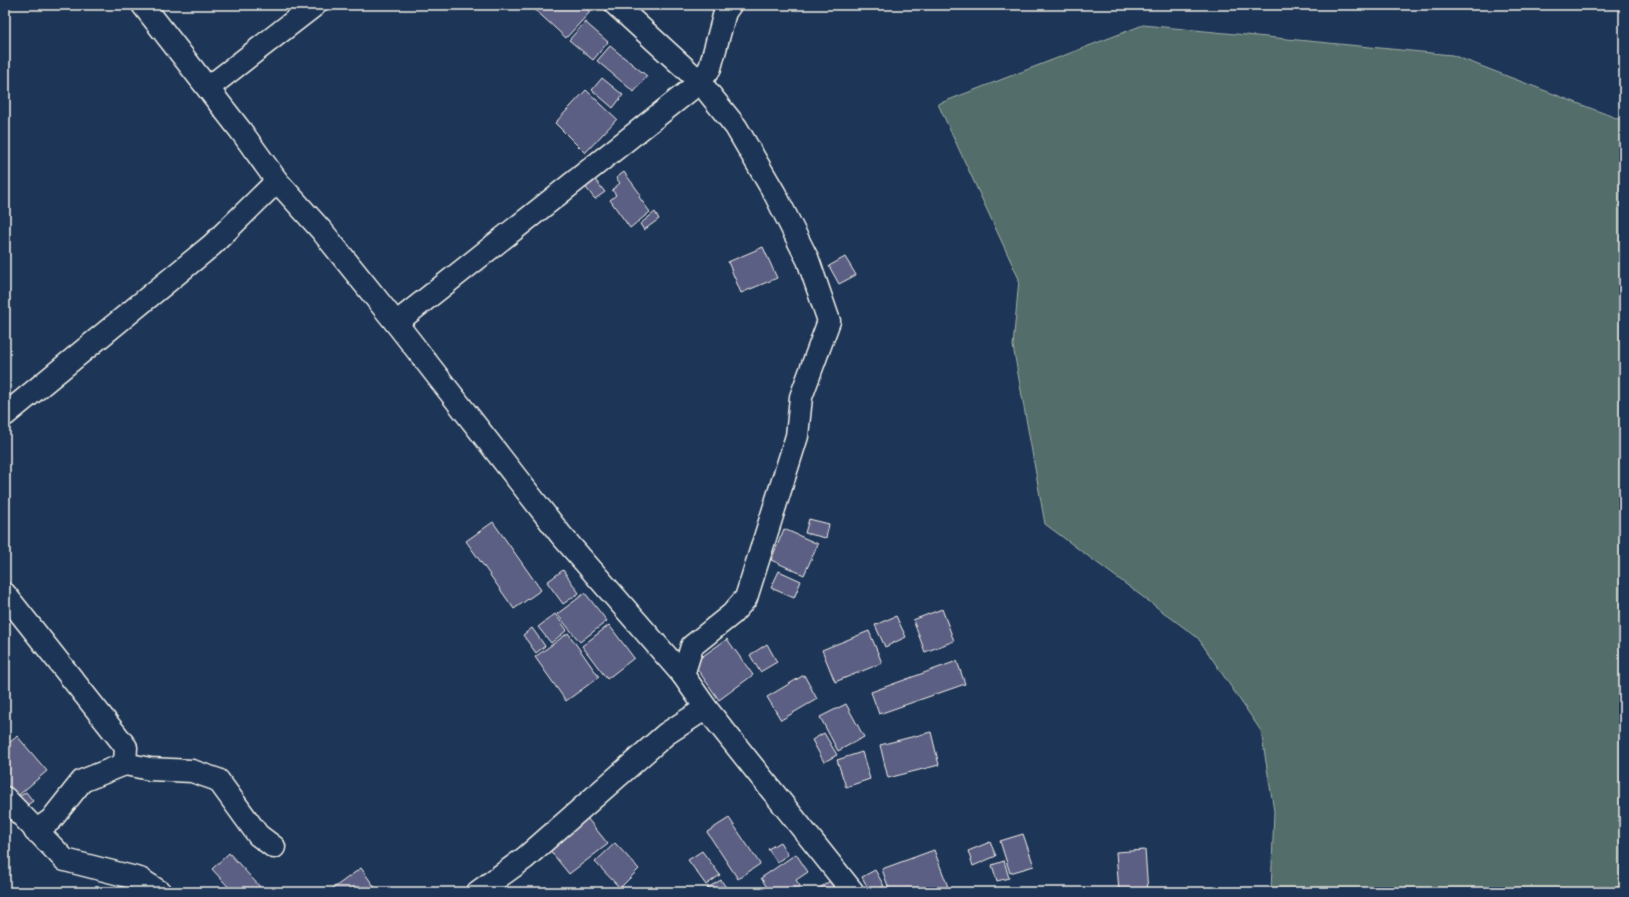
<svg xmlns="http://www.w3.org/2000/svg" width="1629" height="897" viewBox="0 0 1629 897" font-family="Mynerve,sans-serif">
	<rect width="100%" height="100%" fill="#1d3557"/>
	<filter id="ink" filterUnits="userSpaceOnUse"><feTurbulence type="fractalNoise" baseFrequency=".025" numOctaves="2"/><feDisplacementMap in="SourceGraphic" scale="8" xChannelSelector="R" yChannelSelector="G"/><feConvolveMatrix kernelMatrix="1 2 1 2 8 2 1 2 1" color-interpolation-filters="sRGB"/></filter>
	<g filter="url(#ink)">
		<path fill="#526d6a" stroke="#a3afa9" d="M1143 25 1452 55 1624 121V892H1271L1274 811 1261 731 1198 638 1045 524 1013 346 1019 279 938 104Z"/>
		<g fill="#5b5f84" stroke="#f4f1e8">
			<path d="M582 5 590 12 566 38 531 6Z"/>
			<path d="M585 22 608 42 593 60 569 40Z"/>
			<path d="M610 46 647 76 634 92 597 61Z"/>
			<path d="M602 78 623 95 613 108 592 90Z"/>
			<path d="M586 90 617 119 585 153 555 123Z"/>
			<path d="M624 172 641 195 639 197 650 212 630 228 610 200 616 195 612 190 620 183 616 178Z"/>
			<path d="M592 176 605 192 595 199 583 184Z"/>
			<path d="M655 212 659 219 644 230 640 224Z"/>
			<path d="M763 247 777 278 741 293 728 262Z"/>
			<path d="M845 257 856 275 839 284 829 266Z"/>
			<path d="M809 519 829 524 826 538 805 533Z"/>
			<path d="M493 522 541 590 514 609 466 541Z"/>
			<path d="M784 529 818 544 804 575 771 560Z"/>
			<path d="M563 570 579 593 563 604 547 582Z"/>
			<path d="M779 571 801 581 794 598 771 588Z"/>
			<path d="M585 593 607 621 580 642 557 614Z"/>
			<path d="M942 609 954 641 925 652 913 620Z"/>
			<path d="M555 614 567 630 551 643 538 627Z"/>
			<path d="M896 616 906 637 885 647 875 625Z"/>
			<path d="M609 625 634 658 607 679 582 646Z"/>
			<path d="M532 628 545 646 536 653 523 635Z"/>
			<path d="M869 631 882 663 835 682 822 650Z"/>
			<path d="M568 633 599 677 566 701 535 657Z"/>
			<path d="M727 639 753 675 719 700 693 663Z"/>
			<path d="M767 644 777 662 760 672 750 655Z"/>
			<path d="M957 661 965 684 879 714 871 692Z"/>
			<path d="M804 675 817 699 781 720 767 697Z"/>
			<path d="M846 704 864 737 838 751 820 717Z"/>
			<path d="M931 732 939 765 888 778 880 745Z"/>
			<path d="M824 733 837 755 824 762 812 740Z"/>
			<path d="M17 736 47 771 13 800 5 791V747Z"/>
			<path d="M862 752 870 779 846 787 837 760Z"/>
			<path d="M26 792 33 801 23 808 16 799Z"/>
			<path d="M587 818 608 844 569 874 548 848Z"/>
			<path d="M729 818 760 864 738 879 707 832Z"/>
			<path d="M1023 834 1034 866 1010 873 1000 841Z"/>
			<path d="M780 842 788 855 777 862 768 849Z"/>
			<path d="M990 842 996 856 973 866 968 851Z"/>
			<path d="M615 843 639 869 620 888 595 862Z"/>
			<path d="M934 850 948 887 934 892H890L882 869Z"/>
			<path d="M1145 850 1148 892H1119L1116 852Z"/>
			<path d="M702 851 720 875 706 885 688 860Z"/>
			<path d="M229 853 262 889 258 892H233L212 869Z"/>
			<path d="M796 854 808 872 796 880 804 892H770L761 878Z"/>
			<path d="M1004 861 1009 878 997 881 992 865Z"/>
			<path d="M361 868 378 892H328Z"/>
			<path d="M875 870 884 886 874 892H870L862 877Z"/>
			<path d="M721 880 727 889 722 892H709L707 888Z"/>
			<path d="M830 881 837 892H815V891Z"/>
		</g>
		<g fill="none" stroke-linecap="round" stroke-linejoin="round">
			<defs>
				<g id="minor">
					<path d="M143 5 241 131 277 181 322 231 396 323 561 535 683 675 706 708 853 892"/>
					<path d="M616 5 700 82 736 127 775 194 808 260 829 321 801 397 797 436 746 598 732 614 692 646 683 675"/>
					<path d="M208 88 315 5"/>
					<path d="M396 323 700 82 710 68 725 12 730 5"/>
					<path d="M5 415 212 245 277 181"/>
					<path d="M5 594 126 747 125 764 82 781 51 820 35 831"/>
					<path d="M125 764 150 769 192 771 218 780 258 835 274 847"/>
					<path d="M5 798 65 860 140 879 160 892"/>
					<path d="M478 892 525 858 666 734 706 708"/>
				</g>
			</defs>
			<use href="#minor" stroke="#f4f1e8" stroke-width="25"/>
			<use href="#minor" stroke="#1d3557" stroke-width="22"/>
		</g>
	</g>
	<rect width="1629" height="897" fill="none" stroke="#1d3557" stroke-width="20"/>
	<rect x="10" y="10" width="1609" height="877" fill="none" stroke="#f4f1e8" stroke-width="1.5" filter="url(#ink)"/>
</svg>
